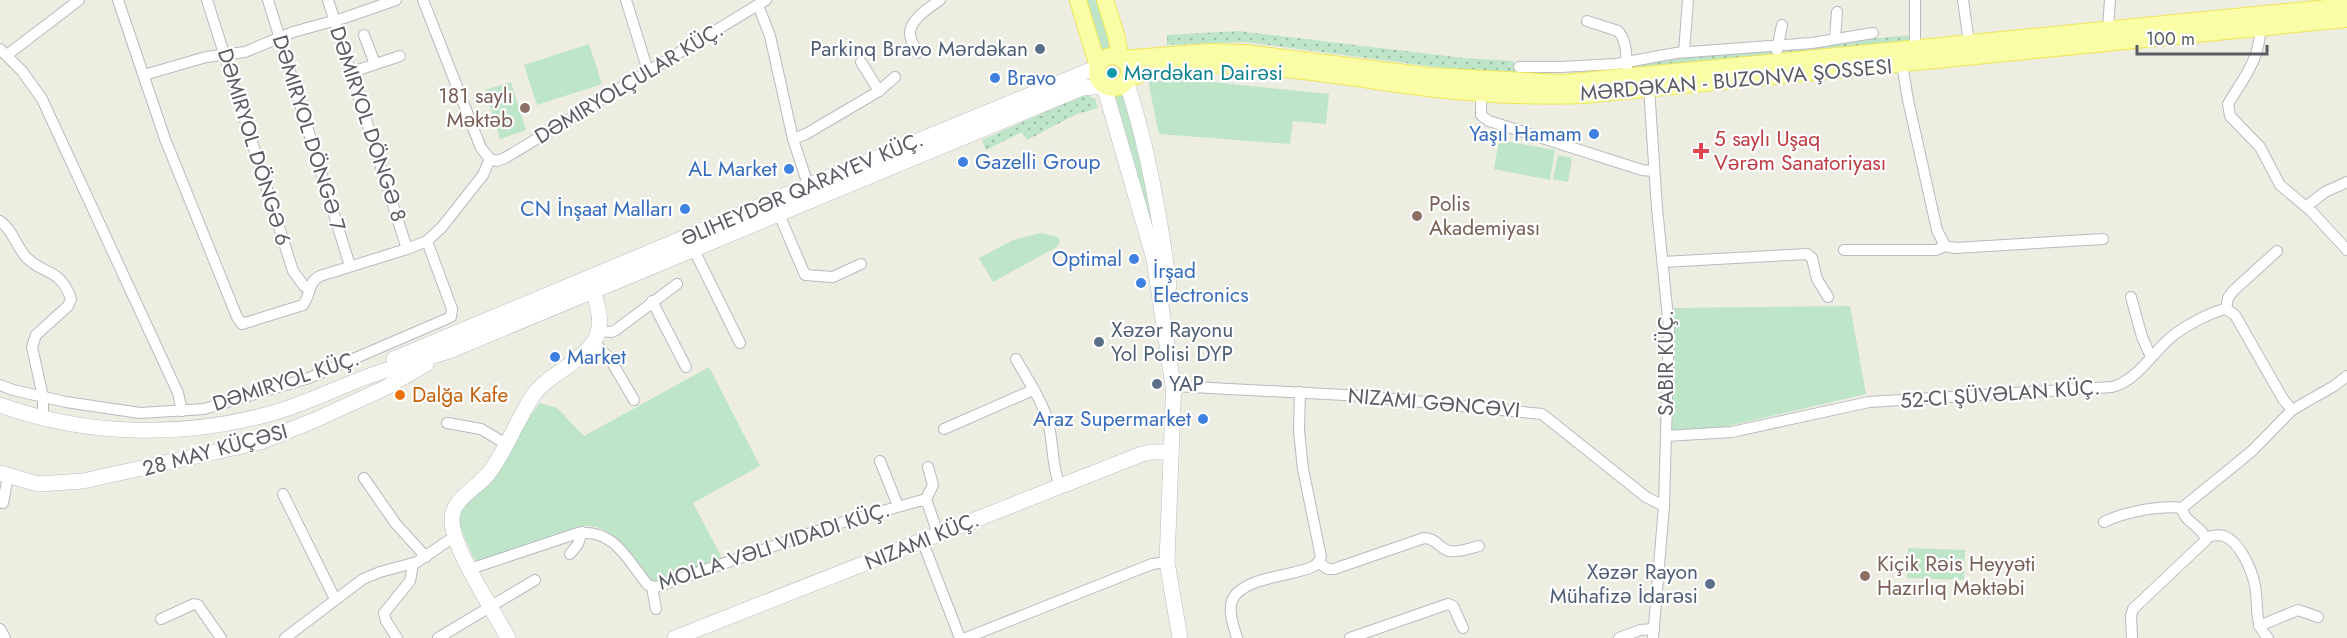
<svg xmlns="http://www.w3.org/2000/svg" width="2347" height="638" viewBox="0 0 2347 638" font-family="Jost,sans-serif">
	<defs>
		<pattern id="grass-dots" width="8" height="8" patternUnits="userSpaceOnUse" patternTransform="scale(1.5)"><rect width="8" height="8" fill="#bee5c7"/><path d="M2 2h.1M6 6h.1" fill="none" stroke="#9dbda5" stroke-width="1.8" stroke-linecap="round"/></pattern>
	</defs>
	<rect width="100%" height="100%" fill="#edede2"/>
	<g fill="url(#grass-dots)">
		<path d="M1238 31 1464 58 1513 61 1516 72 1467 71 1245 42 1167 45V35Z"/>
		<path d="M1911 35V41L1781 55V47Z"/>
		<path d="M1774 47 1773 55 1633 70 1632 63 1674 57Z"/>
		<path d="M1086 94 1095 99 1098 108 1077 114 1027 140 1022 132 986 150 982 140Z"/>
	</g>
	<g fill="#bee5c7">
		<path d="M1084 0H1100L1115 49 1101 53Z"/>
		<path d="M589 44 602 84 537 105 524 65Z"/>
		<path d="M1183 79 1329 94 1326 124 1293 121 1290 144 1159 134 1148 81Z"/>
		<path d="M511 82 526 130 500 139 485 90Z"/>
		<path d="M1120 94H1125L1160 241 1156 243 1114 98Z"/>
		<path d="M1499 140 1555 150 1550 180 1494 169Z"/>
		<path d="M1558 155 1572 158 1568 182 1553 179Z"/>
		<path d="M1041 233 1058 237 1060 242 1057 247 993 282 979 258 1013 240Z"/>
		<path d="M1850 306 1866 394 1720 428 1672 431 1674 308Z"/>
		<path d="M709 367 760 466 693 503 722 558 656 582 647 580C629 557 611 518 577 527L482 560H476L473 557 457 519 459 507 540 403 557 408 584 436Z"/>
		<path d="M1908 548 1965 550 1964 580 1907 578Z"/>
	</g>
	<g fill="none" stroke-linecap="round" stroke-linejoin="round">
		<defs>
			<g id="street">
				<path d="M118 0 165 139 237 317 242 324 303 305C311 295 307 283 320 276L407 249 427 241 442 227 483 175 490 159"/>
				<path d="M207 0 293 271 304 286 309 289"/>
				<path d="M268 0 350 266"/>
				<path d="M328 0 407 249"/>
				<path d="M423 0 481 148 490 159"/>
				<path d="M626 0 648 71"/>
				<path d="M1963 0 1969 43"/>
				<path d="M758 5 770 36 793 139 808 185"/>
				<path d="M1587 21 1618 31C1627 41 1626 55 1627 68"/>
				<path d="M2260 27C2261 58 2243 79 2228 104L2230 116 2260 147 2280 185 2312 212 2347 250"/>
				<path d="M2108 29 2110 0"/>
				<path d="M364 35 375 64"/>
				<path d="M1835 39 1837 12"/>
				<path d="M1915 48V0"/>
				<path d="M0 49 22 71 42 99 178 393 182 411"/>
				<path d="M1777 50 1782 25"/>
				<path d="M1684 52 1688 0"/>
				<path d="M917 53C915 47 910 40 910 34 909 20 930 7 940 0"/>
				<path d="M7 55 79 0"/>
				<path d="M861 62 879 91"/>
				<path d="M1902 64 1908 100 1937 230 1945 246 1955 248 2103 239"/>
				<path d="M1519 67H1560L1616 64 1676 53 1812 43 1873 33"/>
				<path d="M352 72 400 56"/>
				<path d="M144 75 206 57 245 52 293 32 344 18 396 0"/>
				<path d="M1649 88 1657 208 1669 328 1664 506 1653 638"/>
				<path d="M1481 93V115L1489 121 1642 170 1654 171"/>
				<path d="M793 139 806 134 879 91 895 77"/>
				<path d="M490 159 497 161 505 158 766 0"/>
				<path d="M2307 206 2325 192 2347 182"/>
				<path d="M779 214 805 275 833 277 861 264"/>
				<path d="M0 221C14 231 16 248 28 259 45 275 61 269 71 299L68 306 36 335 32 347 43 397V413"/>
				<path d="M694 250 740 343"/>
				<path d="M1844 250H1936L1945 246"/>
				<path d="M1663 262 1807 254 1812 258 1817 279 1828 297"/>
				<path d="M2131 297 2142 337 2151 357"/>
				<path d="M652 301 686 367"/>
				<path d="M2226 309 2228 298 2233 291 2277 251"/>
				<path d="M599 331 611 332 616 330 677 284"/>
				<path d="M595 343 610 359 634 400"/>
				<path d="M1016 359C1027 379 1042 400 1048 422 1054 444 1051 465 1060 486"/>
				<path d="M0 385 13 390 66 402 140 413 204 409 309 378 451 317 452 309 427 241"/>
				<path d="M1173 386 1363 396 1542 414 1646 497 1664 506"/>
				<path d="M447 423 481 429 506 444"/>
				<path d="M944 429 1033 390"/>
				<path d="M1666 436 1732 432 1869 402 2112 387C2136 381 2151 355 2169 339 2181 328 2210 312 2226 309L2235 315 2283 399 2292 410"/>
				<path d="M880 461 898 506"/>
				<path d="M364 478 396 524 426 557"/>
				<path d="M283 494 335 599"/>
				<path d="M926 499 933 485 928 467"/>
				<path d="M3 503 8 476"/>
				<path d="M2104 522C2124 512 2160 505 2182 508"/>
				<path d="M2206 537C2212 536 2218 534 2224 536 2240 542 2252 570 2255 586 2259 606 2253 623 2268 638"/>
				<path d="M922 540 960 638"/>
				<path d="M570 554 578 544 582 532"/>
				<path d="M1319 563 1328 569H1334L1424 538C1436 538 1439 548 1449 551 1458 553 1470 548 1479 546"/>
				<path d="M470 569 578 533C615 529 627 560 648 585L656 587 840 523 926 499 938 534"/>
				<path d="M652 587 656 609"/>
				<path d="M161 619 194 604 198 605 221 638"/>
				<path d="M2259 626 2298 610 2318 617"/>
				<path d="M0 629 5 638"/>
				<path d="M285 638 363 579 380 572 417 562 455 536"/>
				<path d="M397 638 386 621 384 613 410 581 413 564"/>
				<path d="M438 638 535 580"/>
				<path d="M966 638 1152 564 1167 562"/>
				<path d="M1237 638C1234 627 1228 612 1232 601 1240 577 1294 576 1312 567 1317 565 1319 562 1321 557L1303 469 1299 431 1300 392"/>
				<path d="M1350 638 1448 604 1453 606 1463 628"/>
				<path d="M1619 638 1640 630 1654 629"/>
				<path d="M2132 638 2131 616 2133 609 2206 540C2203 526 2184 523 2182 508L2252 451 2292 410 2334 386 2347 376"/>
			</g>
			<g id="secondary">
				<path d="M1126 81C1148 146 1160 217 1169 286"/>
				<path d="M394 359 803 188 1098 67"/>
				<path d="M1174 378 1167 562 1180 638"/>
				<path d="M0 405C86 436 181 438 269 414 306 404 340 386 375 374 400 365 425 359 449 351L1082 88 1104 86 1154 259 1173 386"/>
				<path d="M0 473 38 484 83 481 260 442 315 420 385 388 426 364"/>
				<path d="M508 638C494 611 451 547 452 519 452 499 477 488 488 474 507 450 517 419 534 394 540 386 549 379 558 373 598 345 610 334 590 283"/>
				<path d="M675 638 1142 454 1151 452H1171"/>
			</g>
			<g id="primary">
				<path d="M1078 0 1098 67"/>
				<path d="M1105 0 1116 35 1121 59 1210 52 1245 53 1429 76 1563 83 2347 6"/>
				<circle cx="1113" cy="72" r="16"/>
				<path d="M1126 81C1186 44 1356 80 1428 88 1479 94 1531 97 1583 95L2347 19"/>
			</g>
		</defs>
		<use href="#street" stroke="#babac1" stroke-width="12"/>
		<use href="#secondary" stroke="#bbbcc3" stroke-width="16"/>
		<use href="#primary" stroke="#efe659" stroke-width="18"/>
		<use href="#street" stroke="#fff" stroke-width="10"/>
		<use href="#secondary" stroke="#fff" stroke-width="15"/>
		<use href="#primary" stroke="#f9fea6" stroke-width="16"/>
	</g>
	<g fill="#5c6f8a" stroke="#fff" stroke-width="2">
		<circle cx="1040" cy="49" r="6"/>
		<circle cx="1099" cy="342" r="6"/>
		<circle cx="1157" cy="384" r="6"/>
		<circle cx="1710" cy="584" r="6"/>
	</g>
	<circle fill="#0f9aa8" stroke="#fff" stroke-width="2" cx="1112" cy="73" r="6"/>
	<g fill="#3f7fe0" stroke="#fff" stroke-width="2">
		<circle cx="995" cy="78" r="6"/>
		<circle cx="1594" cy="134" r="6"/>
		<circle cx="963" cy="162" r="6"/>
		<circle cx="789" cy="169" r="6"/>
		<circle cx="685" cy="209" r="6"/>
		<circle cx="1134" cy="259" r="6"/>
		<circle cx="1141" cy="283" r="6"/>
		<circle cx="555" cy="357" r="6"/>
		<circle cx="1203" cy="419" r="6"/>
	</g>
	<g fill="#8d6e63" stroke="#fff" stroke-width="2">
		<circle cx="525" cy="108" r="6"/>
		<circle cx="1417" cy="216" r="6"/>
		<circle cx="1865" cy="576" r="6"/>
	</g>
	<path fill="#e0444e" stroke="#fff" stroke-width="2" d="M1698 142h6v6h6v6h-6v6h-6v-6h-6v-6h6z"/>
	<circle fill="#e8710a" stroke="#fff" stroke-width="2" cx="400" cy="395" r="6"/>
	<g text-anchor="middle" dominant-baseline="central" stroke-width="4.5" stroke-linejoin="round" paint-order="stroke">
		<g font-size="21" fill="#4e5e75" stroke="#fff" text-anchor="end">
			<text x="1028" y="49">Parkinq Bravo Mərdəkan</text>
			<text x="1111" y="330" text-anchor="start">Xəzər Rayonu<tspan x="1111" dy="24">Yol Polisi DYP</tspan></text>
			<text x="1169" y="384" text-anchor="start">YAP</text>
			<text x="1698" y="572">Xəzər Rayon<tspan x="1698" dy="24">Mühafizə İdarəsi</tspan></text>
		</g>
		<g font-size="21" fill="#0d838f" stroke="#fff" text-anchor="start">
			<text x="1124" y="73">Mərdəkan Dairəsi</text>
		</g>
		<g font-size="21" fill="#366cbe" stroke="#fff" text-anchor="end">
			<text x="1007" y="78" text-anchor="start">Bravo</text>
			<text x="1582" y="134">Yaşıl Hamam</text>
			<text x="975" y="162" text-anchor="start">Gazelli Group</text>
			<text x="777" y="169">AL Market</text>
			<text x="673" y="209">CN İnşaat Malları</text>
			<text x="1122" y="259">Optimal</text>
			<text x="1153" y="271" text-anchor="start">İrşad<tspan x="1153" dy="24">Electronics</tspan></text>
			<text x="567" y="357" text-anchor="start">Market</text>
			<text x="1191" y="419">Araz Supermarket</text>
		</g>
		<g font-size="21" fill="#5a5c63" stroke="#fff">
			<text transform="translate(1736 80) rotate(-5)">MƏRDƏKAN - BUZONVA ŞOSSESI</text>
			<text transform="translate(629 83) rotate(-31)">DƏMIRYOLÇULAR KÜÇ.</text>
			<text transform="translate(368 124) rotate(72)">DƏMIRYOL DÖNGƏ 8</text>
			<text transform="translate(309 133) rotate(73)">DƏMIRYOL DÖNGƏ 7</text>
			<text transform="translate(254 147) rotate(73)">DƏMIRYOL DÖNGƏ 6</text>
			<text transform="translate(802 189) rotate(-23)">ƏLIHEYDƏR QARAYEV KÜÇ.</text>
			<text transform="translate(1666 363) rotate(-90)">SABIR KÜÇ.</text>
			<text transform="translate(286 381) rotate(-18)">DƏMIRYOL KÜÇ.</text>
			<text transform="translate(2000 394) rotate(-4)">52-CI ŞÜVƏLAN KÜÇ.</text>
			<text transform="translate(1434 403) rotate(5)">NIZAMI GƏNCƏVI</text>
			<text transform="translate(215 450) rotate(-15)">28 MAY KÜÇƏSI</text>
			<text transform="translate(922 541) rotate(-22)">NIZAMI KÜÇ.</text>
			<text transform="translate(774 546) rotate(-18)">MOLLA VƏLI VIDADI KÜÇ.</text>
		</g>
		<g font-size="21" fill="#785e54" stroke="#fff" text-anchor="start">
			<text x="513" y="96" text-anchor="end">181 saylı<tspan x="513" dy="24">Məktəb</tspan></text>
			<text x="1429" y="204">Polis<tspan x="1429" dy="24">Akademiyası</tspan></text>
			<text x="1877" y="564">Kiçik Rəis Heyyəti<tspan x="1877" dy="24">Hazırlıq Məktəbi</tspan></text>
		</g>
		<g font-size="21" fill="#be3a42" stroke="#fff" text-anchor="start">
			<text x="1714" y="139">5 saylı Uşaq<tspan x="1714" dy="24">Vərəm Sanatoriyası</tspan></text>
		</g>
		<g font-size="21" fill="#c56008" stroke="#fff" text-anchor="start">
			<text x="412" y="395">Dalğa Kafe</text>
		</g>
	</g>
	<path d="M2137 45v9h130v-9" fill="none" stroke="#5a5c63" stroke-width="3"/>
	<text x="2146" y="45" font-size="18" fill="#5a5c63" stroke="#ffffff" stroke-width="4.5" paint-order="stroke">100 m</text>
</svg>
